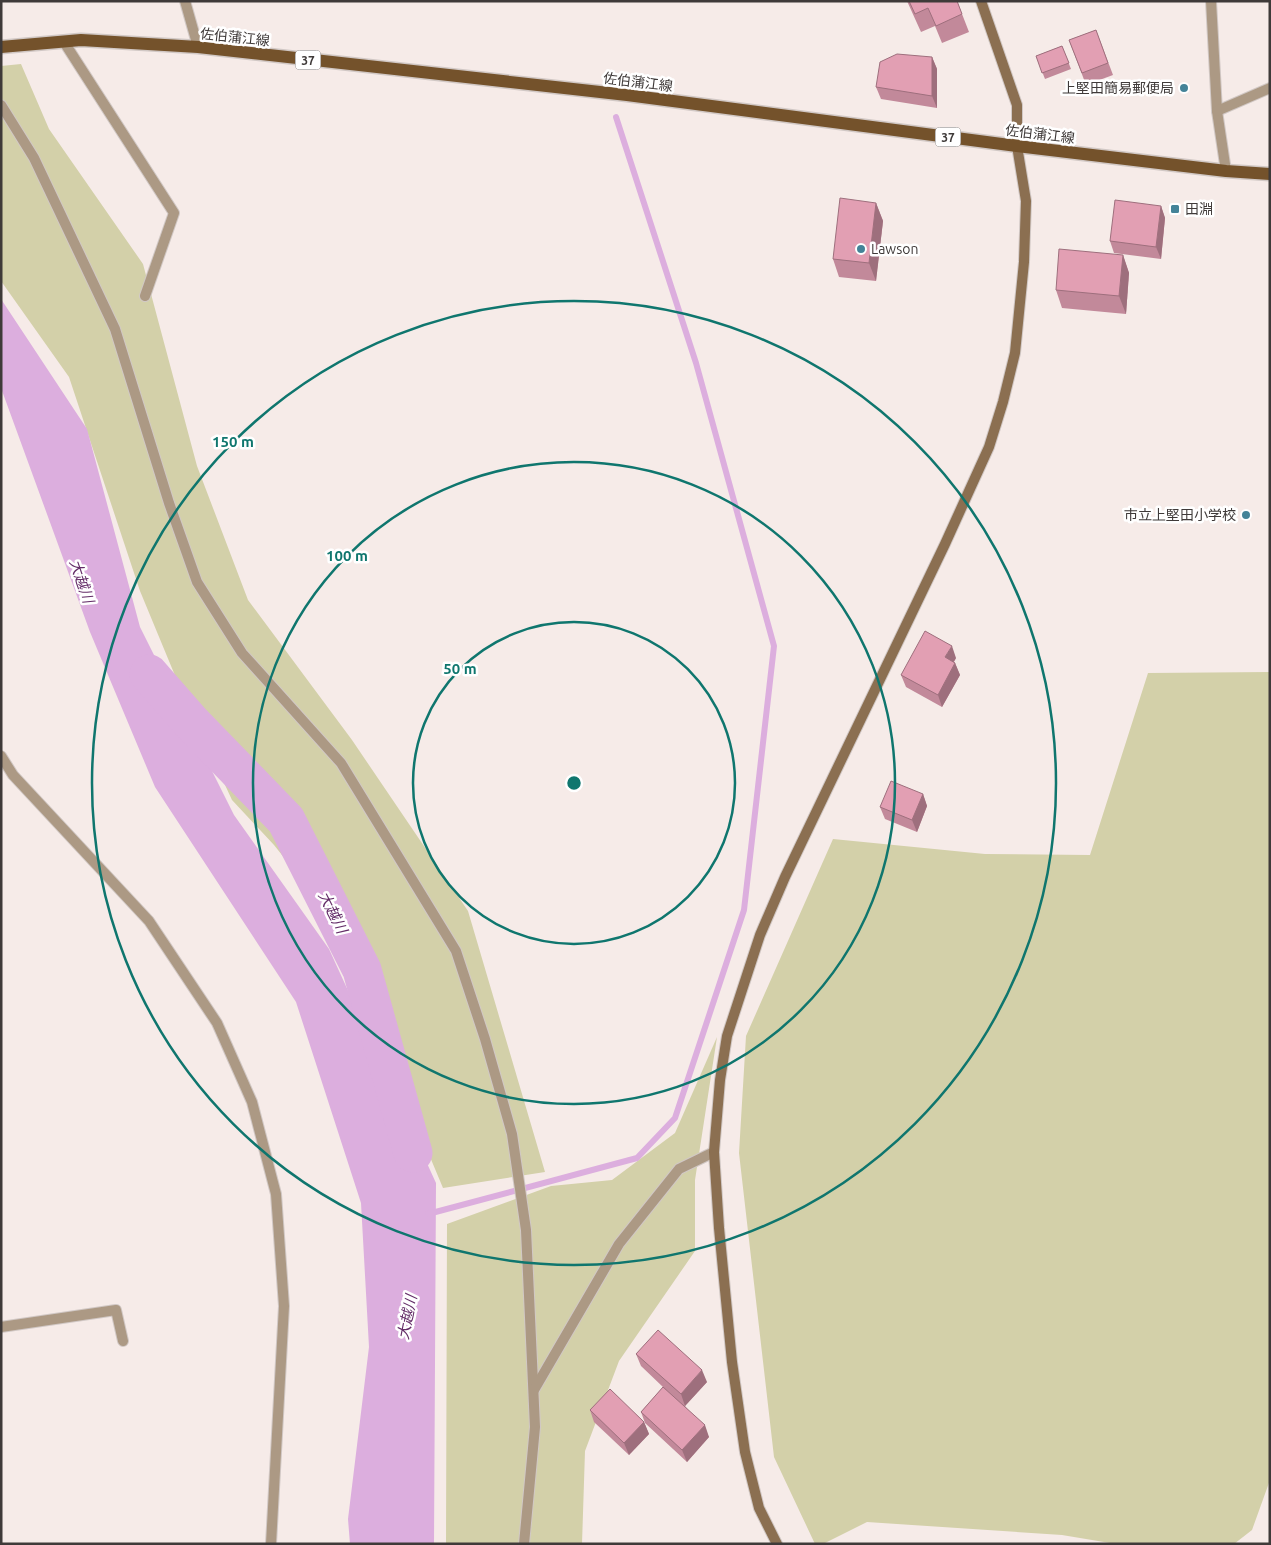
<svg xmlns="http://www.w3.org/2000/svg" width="1271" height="1545" viewBox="0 0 1271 1545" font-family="Ubuntu,'Noto Sans JP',sans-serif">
	<rect width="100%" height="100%" fill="#f6ebe8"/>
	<g fill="#d3d0a9">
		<path d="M21 64 49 129 143 264 197 466 248 600 352 740 468 911 545 1172 443 1188 425 1145 370 966 274 845 232 800 181 690 140 591 69 377 1 281V66Z"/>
		<path d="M1270 672V1480L1252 1530 1234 1544H1116L1062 1535 867 1522 823 1544H815L774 1457 739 1153 746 1036 833 839 985 854 1090 855 1148 673Z"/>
		<path d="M717 1037 695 1180V1251L619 1361 585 1451 582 1544H446L447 1224 551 1186 612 1180 675 1133Z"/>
	</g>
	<path fill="#dcaede" d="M1 299 87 429 140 627 234 815 329 949 436 1183 434 1544H350L348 1519 369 1347 361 1203 296 1002 155 787 90 632 1 388Z"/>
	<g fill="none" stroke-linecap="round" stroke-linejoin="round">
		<path stroke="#dcaede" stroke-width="6" d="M428 1214 637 1158 675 1118 744 910 774 646 696 363 616 117"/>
		<path stroke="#dcaede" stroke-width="39" d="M149 674 191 722 286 820 362 970 413 1153"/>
		<defs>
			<g id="street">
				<path d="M185 1 198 47"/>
				<path d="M1211 1 1217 111 1226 171"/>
				<path d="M64 42 174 213 145 296"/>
				<path d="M1 105 34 158 115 329 169 503 197 582 242 653 341 763 456 951 485 1039 512 1134 526 1230 535 1427 524 1544"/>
				<path d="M1217 111 1270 88"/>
				<path d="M1 756 13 775 149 921 217 1023 252 1102 276 1194 284 1306 271 1544"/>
				<path d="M1 1327 116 1310 123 1341"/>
				<path d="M534 1390 619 1244 679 1169 714 1152"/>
			</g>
			<path id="secondary" d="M777 1544 759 1508 745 1452 732 1362 719 1228 714 1152 720 1080 727 1036 760 935 785 877 945 544 989 447 1003 402 1015 353 1024 262 1026 201 1017 146V105L981 1"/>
			<path id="primary" d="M1 47 81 40 198 47 627 95 1017 146 1226 171 1270 174"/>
		</defs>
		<use href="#street" stroke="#d1c8c5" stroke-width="12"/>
		<use href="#secondary" stroke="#d1c8c5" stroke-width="12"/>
		<use href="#primary" stroke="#d1c8c5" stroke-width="15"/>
		<use href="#street" stroke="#ac9984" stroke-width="10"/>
		<use href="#secondary" stroke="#8b6f51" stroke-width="10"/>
		<use href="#primary" stroke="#74522b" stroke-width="12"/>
	</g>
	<g fill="#c2899a">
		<path d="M907 1H957L969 32 942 43 935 26 921 32Z"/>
		<path d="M1096 30 1113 75 1086 85 1069 40Z"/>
		<path d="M1062 46 1071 69 1045 79 1036 56Z"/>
		<path d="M932 57 937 69V108L881 99 876 87Z"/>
		<path d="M876 203 883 221 876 281 839 277 833 259Z"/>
		<path d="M1161 206 1165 218 1161 259 1114 253 1110 241Z"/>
		<path d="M1123 255 1129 273 1126 314 1062 308 1056 290Z"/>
		<path d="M956 658 954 662 955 663 960 675 942 707 906 687 901 675Z"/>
		<path d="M923 794 927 806 917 832 885 819 880 807Z"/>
		<path d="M636 1354 707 1382 685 1406 709 1437 687 1462 645 1423 641 1412 663 1387 641 1366Z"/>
		<path d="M590 1410 644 1422 649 1434 629 1455 594 1422Z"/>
	</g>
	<g fill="#9e6f7d">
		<path d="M932 57 937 69V108L932 96Z"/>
		<path d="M876 203 883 221 876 281 869 263Z"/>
		<path d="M1161 206 1165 218 1161 259 1156 247Z"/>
		<path d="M1123 255 1129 273 1126 314 1119 296Z"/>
		<path d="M952 646 956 658 949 669 945 657Z"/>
		<path d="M955 663 960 675 942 707 938 695Z"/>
		<path d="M923 794 927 806 917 832 912 820Z"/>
		<path d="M702 1370 707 1382 685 1406 681 1394Z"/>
		<path d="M644 1422 649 1434 629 1455 624 1443Z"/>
		<path d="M705 1425 709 1437 687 1462 682 1450Z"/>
	</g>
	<g fill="#e29fb3" stroke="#9e6f7d">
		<path d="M909 1H957L962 14 936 26 928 8 915 14Z"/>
		<path d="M1096 30 1108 63 1082 73 1069 40Z"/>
		<path d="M1062 46 1069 63 1042 73 1036 56Z"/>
		<path d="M897 54 932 57V96L876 87 880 62Z"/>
		<path d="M840 198 876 203 869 263 833 259Z"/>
		<path d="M1115 200 1161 206 1156 247 1110 241Z"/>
		<path d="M1059 249 1123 255 1119 296 1056 290Z"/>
		<path d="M925 631 952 646 945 657 955 663 938 695 901 675Z"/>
		<path d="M891 781 923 794 912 820 880 807Z"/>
		<path d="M658 1330 702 1370 681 1394 636 1354Z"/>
		<path d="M663 1387 705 1425 682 1450 641 1412Z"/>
		<path d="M610 1389 644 1422 624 1443 590 1410Z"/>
	</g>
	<g fill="none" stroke="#0f766e" stroke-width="2.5">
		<circle cx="574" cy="783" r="161"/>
		<circle cx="574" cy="783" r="321"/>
		<circle cx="574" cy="783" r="482"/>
	</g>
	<g fill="#448398" stroke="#fff" stroke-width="2">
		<circle cx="1184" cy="88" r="5"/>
		<rect x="1170" y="204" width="10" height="10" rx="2.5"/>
		<circle cx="861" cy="249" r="5"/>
		<circle cx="1246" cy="515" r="5"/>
	</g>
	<g text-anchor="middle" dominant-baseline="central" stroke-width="5" stroke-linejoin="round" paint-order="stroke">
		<g fill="#fff" stroke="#797574" stroke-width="1">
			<rect x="295.5" y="50.5" width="25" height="19" rx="4"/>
			<rect x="935.5" y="127.5" width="25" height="19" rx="4"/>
		</g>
		<g font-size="12" font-weight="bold" fill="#3f3a39">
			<text x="308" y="60">37</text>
			<text x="948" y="137">37</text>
		</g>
		<g font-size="14" fill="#3f3a39" stroke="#fff">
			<text transform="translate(235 37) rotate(6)">佐伯蒲江線</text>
			<text transform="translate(638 82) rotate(7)">佐伯蒲江線</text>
			<text transform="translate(1040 134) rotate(7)">佐伯蒲江線</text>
		</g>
		<g font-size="14" fill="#3f3a39" stroke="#fff" text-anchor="end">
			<text x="1174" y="88">上堅田簡易郵便局</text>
			<text x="1185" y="209" text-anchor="start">田淵</text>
			<text x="871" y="249" text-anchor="start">Lawson</text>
			<text x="1236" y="515">市立上堅田小学校</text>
		</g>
		<g font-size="15" font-style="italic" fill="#642d68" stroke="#fff">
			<text transform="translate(82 581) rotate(71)">大越川</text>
			<text transform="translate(333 912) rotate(63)">大越川</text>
			<text transform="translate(407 1317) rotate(-79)">大越川</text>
		</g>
	</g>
	<circle cx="574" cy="783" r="8" fill="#0f766e" stroke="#fff" stroke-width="2.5"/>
	<g font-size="15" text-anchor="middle" font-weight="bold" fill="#0f766e" stroke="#fff" stroke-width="5" stroke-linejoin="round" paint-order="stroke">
		<text x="233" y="447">150 m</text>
		<text x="347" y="561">100 m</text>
		<text x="460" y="674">50 m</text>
	</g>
	<rect width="1271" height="1545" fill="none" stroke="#3f3a39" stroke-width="5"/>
</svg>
